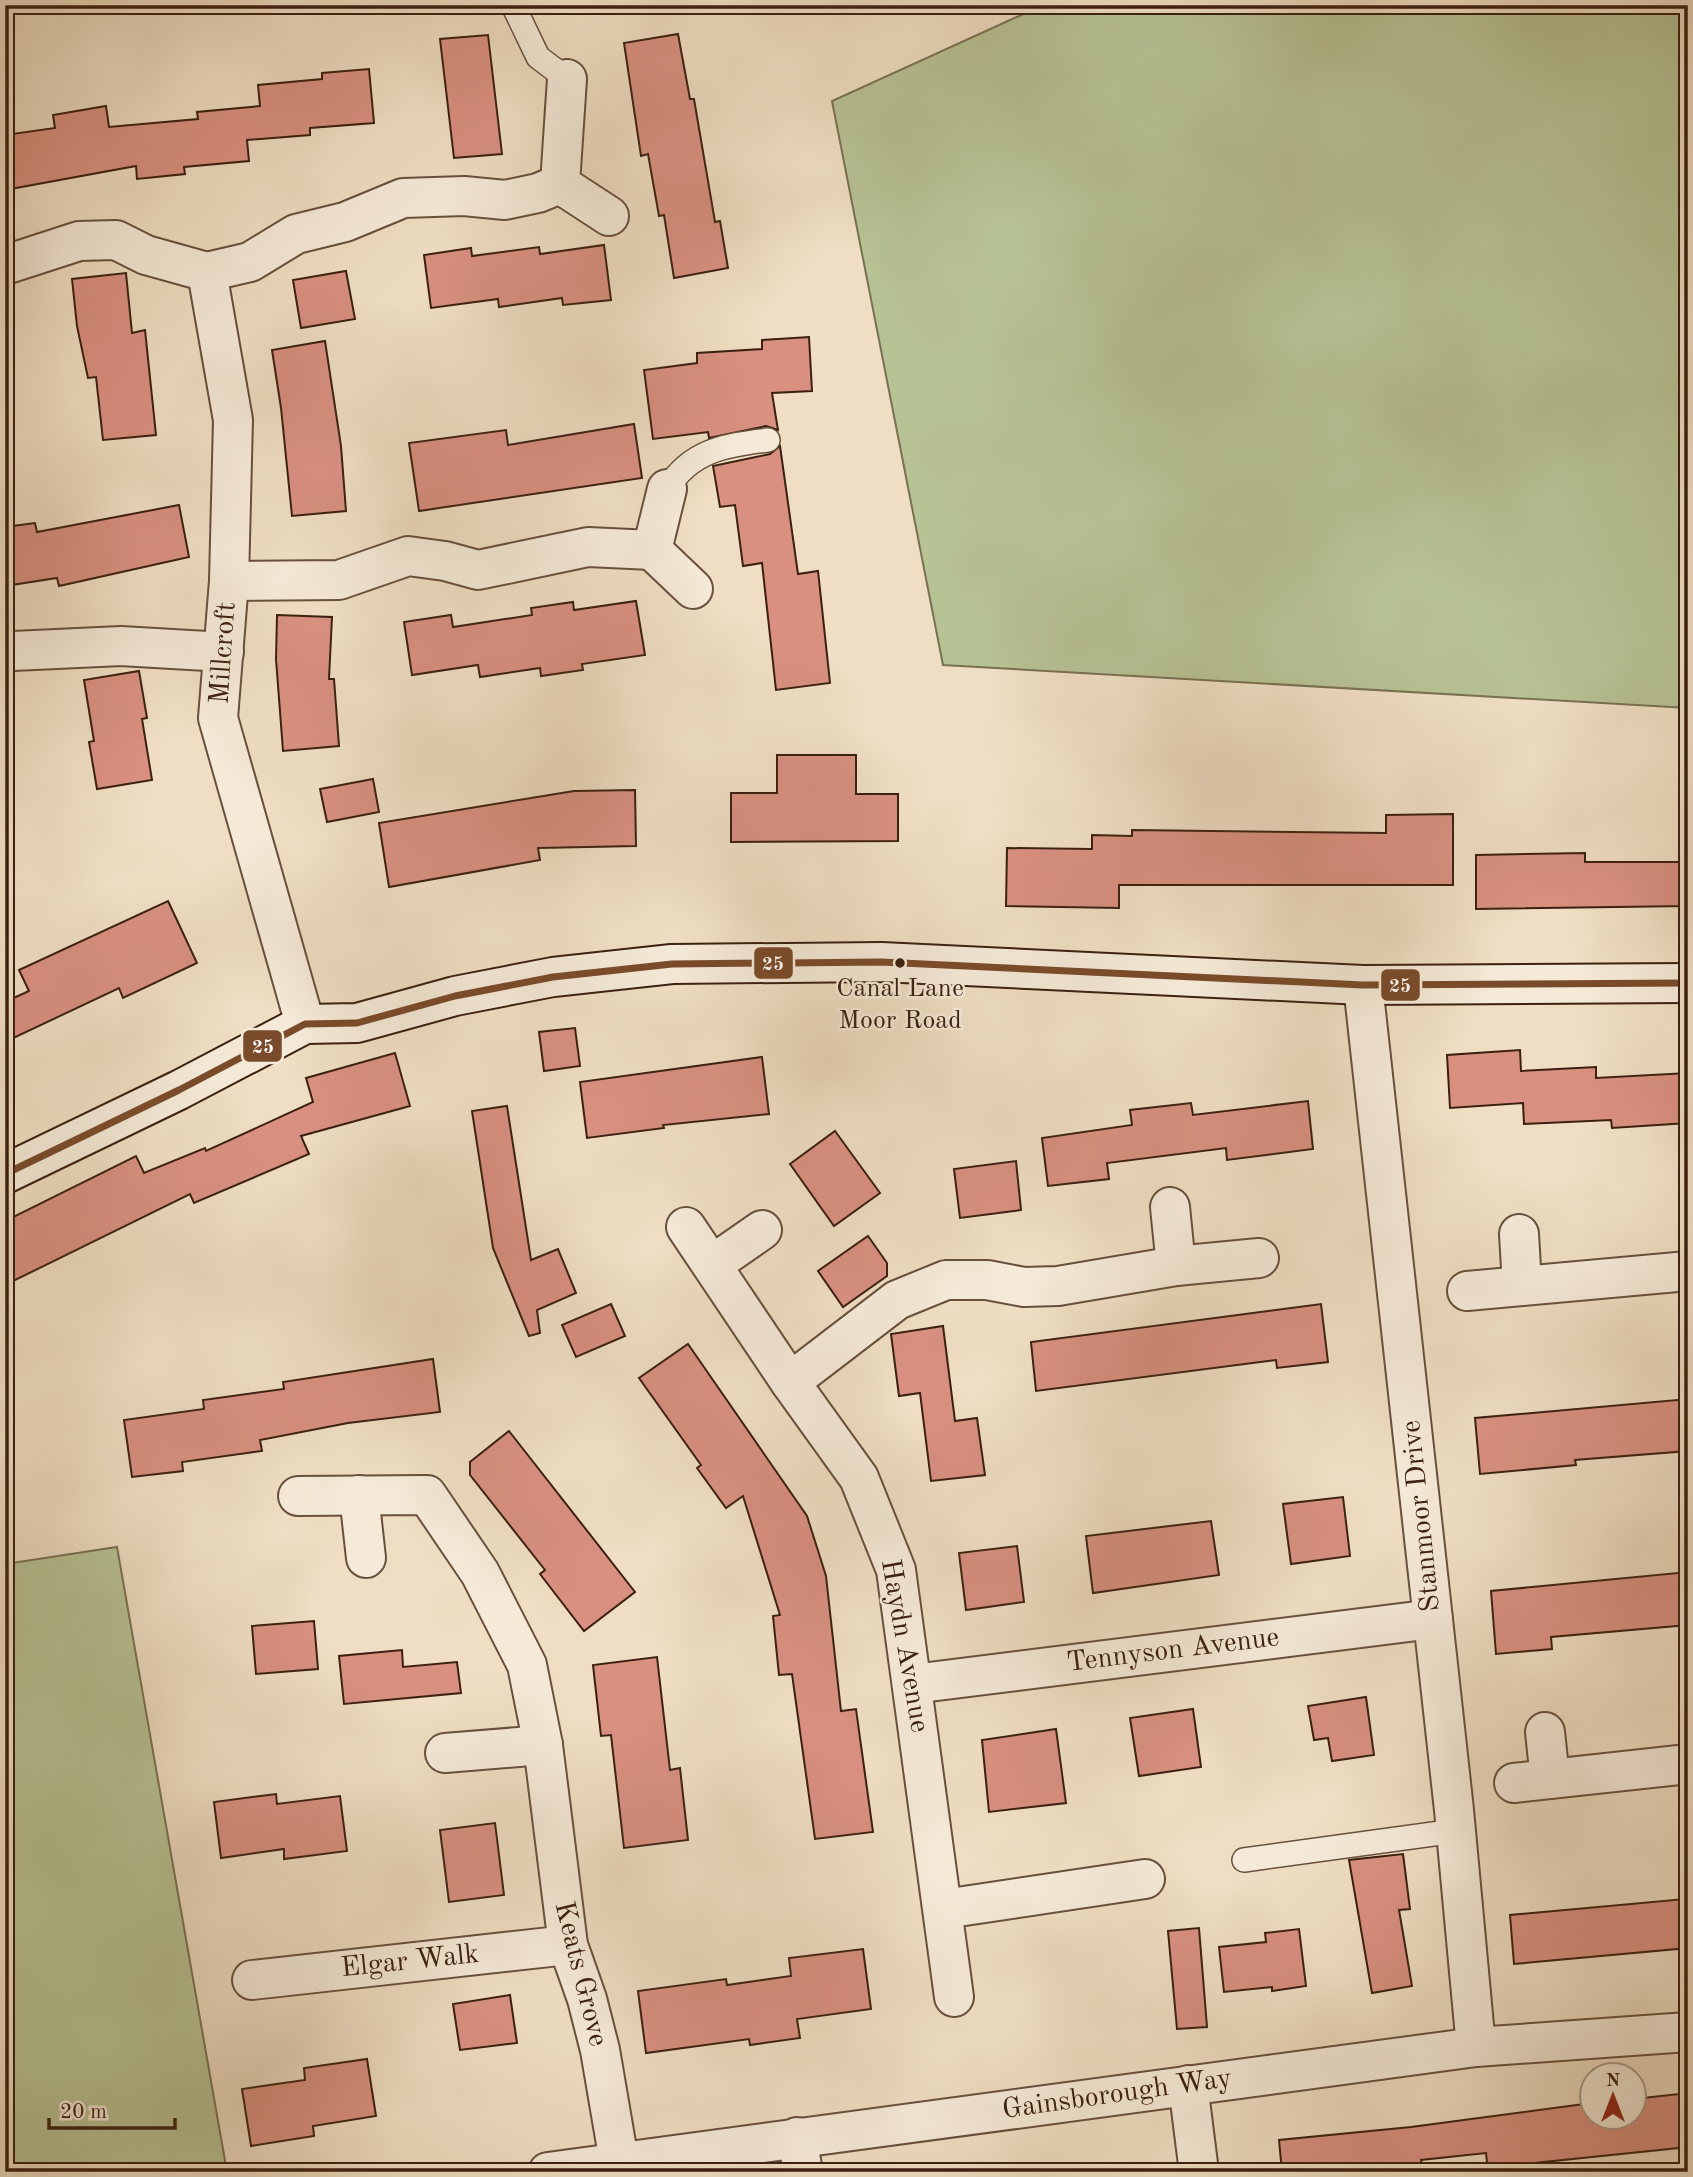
<svg xmlns="http://www.w3.org/2000/svg" width="1693" height="2177" viewBox="0 0 1693 2177" font-family="'Old Standard TT',serif">
	<rect width="100%" height="100%" fill="#efdec3"/>
	<filter id="stains"><feTurbulence type="fractalNoise" baseFrequency=".00286" numOctaves="4"/><feColorMatrix values="0 0 0 0 .2 0 0 0 0 .09 0 0 0 0 .02 0 0 0 .5 -.17"/></filter>
	<radialGradient id="worn" r=".72"><stop offset=".6" stop-color="#630" stop-opacity="0"/><stop offset="1" stop-color="#630" stop-opacity=".3"/></radialGradient>
	<g fill="#b7c295" stroke="#797152" stroke-width="2">
		<path d="M1043 5H1688V708L943 665 832 101Z"/>
		<path d="M117 1547 227 2172H5V1564Z"/>
	</g>
	<g fill="#d99081" stroke="#3b2010" stroke-width="2">
		<path d="M678 34 690 99H694L715 222 720 221 728 268 674 278 664 215 659 216 648 154 641 156 624 43Z"/>
		<path d="M488 35 502 154 454 158 440 39Z"/>
		<path d="M369 69 374 123 310 128V135L247 140 249 161 184 167 185 174 137 179 136 166 5 190V135L55 128 53 115 106 106 109 127 198 119 197 112 260 106 258 85 322 79V73Z"/>
		<path d="M604 245 611 300 563 305 562 298 499 307 498 299 431 308 424 255 471 248 472 256 539 247 540 254Z"/>
		<path d="M346 271 355 319 301 328 293 280Z"/>
		<path d="M126 273 132 333 145 330 156 435 103 440 96 377 88 378 77 326 72 279Z"/>
		<path d="M809 337 812 391 772 393 778 430 766 426 709 438 708 432 653 439 644 370 697 363V353L762 349V340Z"/>
		<path d="M325 341 341 446 346 511 292 516 281 408 272 350Z"/>
		<path d="M634 424 642 478 419 511 409 443 506 430 508 445Z"/>
		<path d="M780 446 798 574 818 571 830 683 776 690 762 563 743 566 735 505 720 507 713 466 770 454Z"/>
		<path d="M179 505 189 557 59 586 57 578 5 586V527L35 523 37 532Z"/>
		<path d="M636 601 645 655 582 664 583 670 541 676 540 668 480 677 478 665 412 675 404 622 451 615 453 627 532 615 531 608 573 602 574 610Z"/>
		<path d="M277 615 332 617 329 679H334L339 746 283 751 276 659Z"/>
		<path d="M139 671 147 718 142 719 152 780 97 789 89 742 94 741 84 680Z"/>
		<path d="M777 755H856V794H898V841L731 842V793H777Z"/>
		<path d="M373 779 379 812 327 822 320 789Z"/>
		<path d="M635 790 636 846 538 848 540 860 389 887 379 823 574 791Z"/>
		<path d="M1453 814V885H1119V908L1006 906 1007 848 1092 849V835L1132 836V830L1386 833V815Z"/>
		<path d="M1585 853V862H1688V906L1476 909V855Z"/>
		<path d="M168 901 197 963 123 998 119 988 5 1042V1002L29 991 19 970Z"/>
		<path d="M575 1028 580 1066 544 1071 539 1032Z"/>
		<path d="M1520 1050 1521 1071 1596 1067V1078L1688 1073V1123L1612 1128 1611 1120 1524 1124 1523 1103 1450 1108 1447 1055Z"/>
		<path d="M395 1053 410 1106 301 1136 309 1154 194 1203 190 1194 5 1285V1221L136 1156 144 1173 205 1148 206 1151 313 1102 306 1078Z"/>
		<path d="M762 1057 769 1114 663 1125 664 1128 587 1138 580 1082Z"/>
		<path d="M1308 1101 1313 1149 1227 1160 1226 1148 1107 1163 1109 1179 1048 1186 1042 1138 1132 1125 1130 1110 1191 1103 1193 1115Z"/>
		<path d="M507 1106 531 1260 558 1249 576 1293 537 1310 540 1333 529 1336 493 1248 472 1111Z"/>
		<path d="M835 1131 880 1193 834 1226 790 1164Z"/>
		<path d="M1016 1161 1021 1210 960 1218 954 1169Z"/>
		<path d="M868 1236 887 1263V1276L843 1307 818 1271Z"/>
		<path d="M611 1304 625 1336 576 1357 562 1325Z"/>
		<path d="M1321 1304 1328 1362 1277 1368 1276 1360 1036 1391 1031 1342Z"/>
		<path d="M943 1326 955 1421 977 1418 985 1475 931 1481 920 1393 899 1396 891 1334Z"/>
		<path d="M688 1344 807 1516 826 1576 841 1711 856 1709 873 1832 815 1839 792 1674 779 1675 773 1616 780 1615 743 1496 726 1508 697 1468 701 1465 639 1378Z"/>
		<path d="M433 1359 440 1412 348 1423 260 1440 262 1451 182 1462 183 1471 132 1477 124 1420 204 1409 203 1400 284 1389 283 1382Z"/>
		<path d="M1688 1399V1451L1575 1460 1576 1465 1480 1474 1475 1418Z"/>
		<path d="M509 1431 635 1592 584 1631 540 1574 545 1570 470 1475V1462Z"/>
		<path d="M1343 1497 1350 1556 1291 1564 1283 1504Z"/>
		<path d="M1211 1521 1219 1575 1093 1593 1086 1536Z"/>
		<path d="M1017 1546 1024 1602 966 1610 959 1553Z"/>
		<path d="M1688 1572V1625L1551 1637 1552 1649 1496 1654 1491 1591Z"/>
		<path d="M314 1621 318 1669 256 1674 252 1626Z"/>
		<path d="M402 1650 403 1667 457 1662 461 1693 344 1704 339 1656Z"/>
		<path d="M657 1657 670 1770 680 1768 688 1840 624 1848 611 1735 601 1736 593 1665Z"/>
		<path d="M1366 1697 1374 1755 1332 1761 1328 1738 1314 1740 1308 1706Z"/>
		<path d="M1193 1709 1201 1767 1139 1776 1130 1718Z"/>
		<path d="M1056 1729 1066 1803 989 1812 982 1740Z"/>
		<path d="M276 1794 277 1804 340 1796 347 1851 284 1859V1849L221 1858 214 1802Z"/>
		<path d="M495 1823 504 1895 449 1902 440 1830Z"/>
		<path d="M1403 1854 1410 1909 1399 1910 1412 1986 1372 1993 1349 1860Z"/>
		<path d="M1685 1899 1688 1948 1514 1964 1510 1915Z"/>
		<path d="M1199 1928 1207 2027 1177 2029 1168 1931Z"/>
		<path d="M1299 1929 1306 1986 1272 1991V1987L1224 1992 1219 1947 1266 1942 1265 1933Z"/>
		<path d="M863 1949 871 2009 797 2019 800 2038 750 2045 749 2039 646 2053 638 1991 726 1979 727 1985 791 1976 789 1958Z"/>
		<path d="M510 1995 517 2043 460 2050 453 2004Z"/>
		<path d="M367 2059 376 2116 313 2126 314 2136 251 2146 242 2089 305 2080 304 2068Z"/>
		<path d="M1688 2093V2147L1525 2164 1526 2172H1488L1486 2153 1421 2160 1423 2172H1282L1279 2140 1411 2127 1592 2103V2118H1634V2099Z"/>
	</g>
	<g fill="none" stroke-linecap="round" stroke-linejoin="round">
		<defs>
			<g id="lane">
				<path d="M513 5 538 57 567 79"/>
				<path d="M667 489C691 450 726 445 768 440"/>
				<path d="M1244 1860 1455 1831"/>
			</g>
			<g id="street">
				<path d="M560 184 609 216"/>
				<path d="M5 265 79 241 116 240 146 255 207 272 233 420 229 581 218 718 305 1024"/>
				<path d="M207 272 250 262 296 234 345 222 403 198 464 196 505 200 538 193 560 184 567 79"/>
				<path d="M652 550 693 589"/>
				<path d="M229 581 339 580 408 556 445 561 478 570 588 547 652 550 667 489"/>
				<path d="M13 651 121 646 224 652"/>
				<path d="M1363 985 1454 1810 1476 2047"/>
				<path d="M1170 1207 1176 1266"/>
				<path d="M686 1227 790 1382 859 1478 896 1570 954 1997"/>
				<path d="M1519 1234 1522 1285"/>
				<path d="M713 1264 762 1230"/>
				<path d="M1467 1291 1688 1271"/>
				<path d="M790 1382 897 1300 946 1280H987L1024 1287 1058 1286 1176 1266 1259 1258"/>
				<path d="M359 1495 366 1558"/>
				<path d="M298 1496 427 1495 480 1573 527 1665 543 1745 568 1945 587 1999 600 2050 619 2161"/>
				<path d="M913 1684 1433 1619"/>
				<path d="M1545 1732 1550 1779"/>
				<path d="M445 1753 543 1745"/>
				<path d="M1514 1783 1688 1764"/>
				<path d="M944 1909 1145 1879"/>
				<path d="M252 1980 568 1945"/>
				<path d="M1188 2085 1199 2172"/>
				<path d="M797 2137 803 2172"/>
				<path d="M548 2172 1476 2047 1688 2032"/>
			</g>
			<path id="secondary" d="M5 1174 179 1090 305 1024 357 1023 455 996 553 977 672 964 881 962 1363 985 1688 983"/>
		</defs>
		<use href="#lane" stroke="#68503d" stroke-width="26"/>
		<use href="#street" stroke="#68503d" stroke-width="42"/>
		<use href="#secondary" stroke="#3b2010" stroke-width="42"/>
		<use href="#lane" stroke="#f5ead8" stroke-width="23"/>
		<use href="#street" stroke="#f5ead8" stroke-width="38"/>
		<use href="#secondary" stroke="#f5ead8" stroke-width="38"/>
		<defs>
			<path id="bus-1" d="M5 1174 179 1090 305 1024 357 1023 455 996 553 977 672 964 881 962 1363 985 1688 983"/>
		</defs>
		<use href="#bus-1" stroke="#f5ead8" stroke-width="12"/>
		<use href="#bus-1" stroke="#7a4b2a" stroke-width="7"/>
	</g>
	<circle fill="#3b2010" stroke="#f5ead8" stroke-width="2.5" cx="900" cy="963" r="6"/>
	<g text-anchor="middle" dominant-baseline="central" stroke-width="5" stroke-linejoin="round" paint-order="stroke">
		<g font-size="26" fill="#3b2010" stroke="#f5ead8">
			<text x="900" y="989">Canal Lane<tspan x="900" dy="32">Moor Road</tspan></text>
		</g>
		<g font-size="28" fill="#3b2010" stroke="#f5ead8">
			<text transform="translate(224 653) rotate(-86)">Millcroft</text>
			<text transform="translate(1422 1516) rotate(-96)">Stanmoor Drive</text>
			<text transform="translate(904 1646) rotate(80)">Haydn Avenue</text>
			<text transform="translate(1173 1651) rotate(-7)">Tennyson Avenue</text>
			<text transform="translate(410 1962) rotate(-6)">Elgar Walk</text>
			<text transform="translate(580 1974) rotate(76)">Keats Grove</text>
			<text transform="translate(1117 2095) rotate(-8)">Gainsborough Way</text>
		</g>
	</g>
	<g stroke="#f5ead8" stroke-width="2.5">
		<rect x="753" y="946" width="41" height="34" rx="7" fill="#7a4b2a"/>
		<rect x="1380" y="968" width="41" height="34" rx="7" fill="#7a4b2a"/>
		<rect x="242" y="1029" width="41" height="34" rx="7" fill="#7a4b2a"/>
	</g>
	<g font-size="19" text-anchor="middle" font-weight="bold" fill="#fff">
		<text x="773" y="970">25</text>
		<text x="1400" y="992">25</text>
		<text x="263" y="1053">25</text>
	</g>
	<rect width="1693" height="2177" fill="none" stroke="#efdec3" stroke-width="28"/>
	<rect x="7" y="7" width="1679" height="2163" fill="none" stroke="#3b2010" stroke-width="3.5"/>
	<rect x="14" y="14" width="1665" height="2149" fill="none" stroke="#3b2010" stroke-width="2"/>
	<g transform="translate(1613 2096)"><circle r="33" fill="#f5ead8" stroke="#ab9988" stroke-width="2"/>
	<path d="M0-5L12 26L0 18L-12 26Z" fill="#8f2418"/>
	<text y="-10" font-size="19" font-weight="bold" text-anchor="middle" fill="#3b2010">N</text>
	</g>
	<path d="M49 2118v10h126v-10" fill="none" stroke="#3b2010" stroke-width="3.5"/>
	<text x="60" y="2118" font-size="21" fill="#3b2010" stroke="#f5ead8" stroke-width="5" paint-order="stroke">20 m</text>
	<rect width="100%" height="100%" filter="url(#stains)"/>
	<rect width="100%" height="100%" fill="url(#worn)"/>
</svg>
